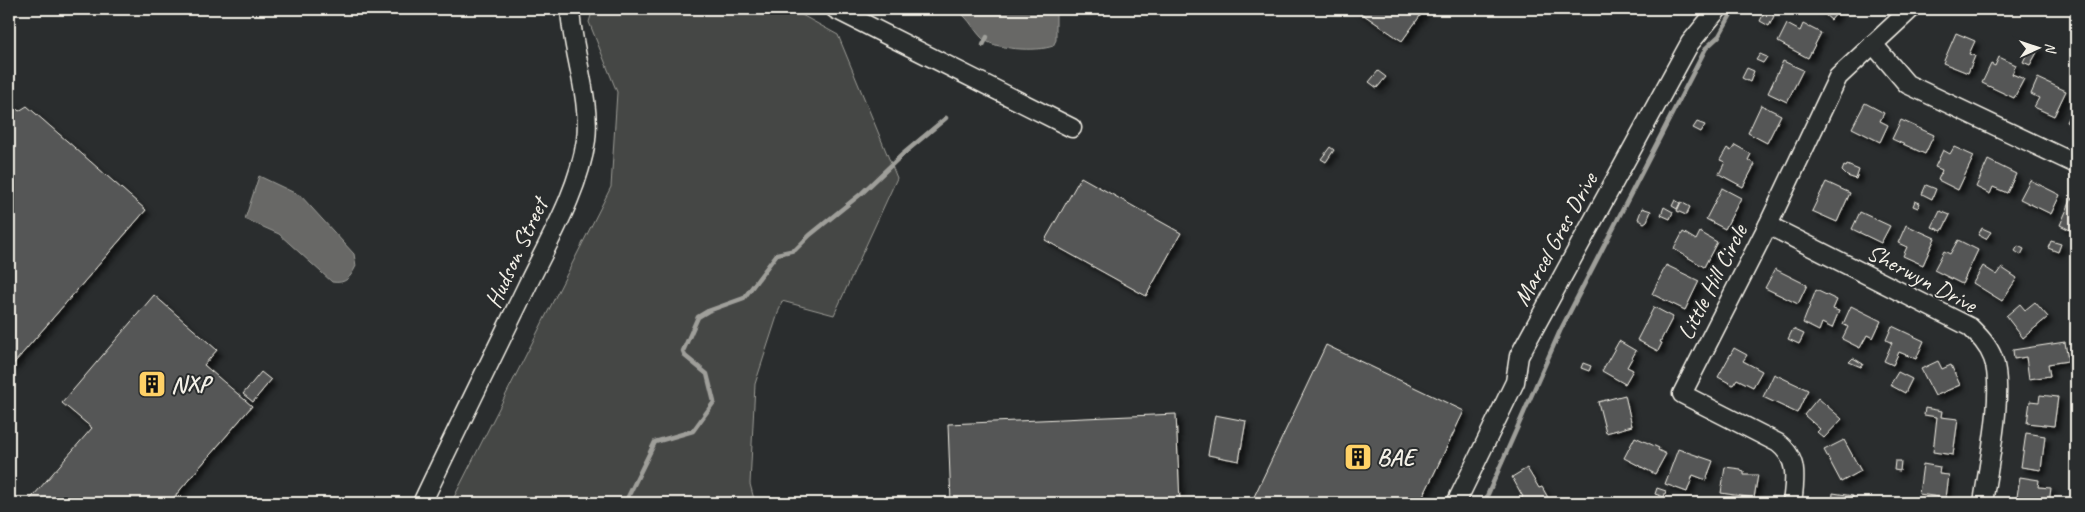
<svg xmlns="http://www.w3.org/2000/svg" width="2085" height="512" viewBox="0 0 2085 512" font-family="Caveat,sans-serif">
	<defs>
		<filter id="shadow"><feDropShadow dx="4.5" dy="4.5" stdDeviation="2.5" flood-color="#0009"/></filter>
	</defs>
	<rect width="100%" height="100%" fill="#2a2d2e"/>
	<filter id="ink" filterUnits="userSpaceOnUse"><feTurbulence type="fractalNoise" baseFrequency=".02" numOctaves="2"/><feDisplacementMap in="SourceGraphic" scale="10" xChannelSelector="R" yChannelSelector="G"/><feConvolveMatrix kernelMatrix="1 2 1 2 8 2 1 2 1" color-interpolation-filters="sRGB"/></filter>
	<g filter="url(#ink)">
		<path fill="#444645" stroke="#9c9c96" d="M593 9H791L838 35 897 178 834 315 782 301 755 384 750 484 755 503H451L611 187 617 92 589 22Z"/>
		<g fill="#676866" stroke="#9f9f9a">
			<path d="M954 9H1056V40L1053 46C1038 52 992 50 981 37 971 26 968 16 954 9Z"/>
			<path d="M259 176 301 196 354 254 356 266C350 278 346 284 332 282L279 234 245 219Z"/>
		</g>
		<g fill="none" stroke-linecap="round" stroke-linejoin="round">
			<g stroke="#9f9f9a" stroke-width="4.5">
				<path d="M983 45 987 37"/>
				<path d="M625 503 655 442 693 431 714 402 707 374 685 356 683 351 698 317 708 311 744 298 777 254 795 250 810 235 862 193 903 154 946 118"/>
				<path d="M1484 503 1560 331 1706 48 1719 36 1734 9"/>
			</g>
		</g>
		<g fill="#555756" stroke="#f4f1e8" filter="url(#shadow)">
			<path d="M1355 9H1425L1402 41Z"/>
			<path d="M1818 9H1840L1831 20Z"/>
			<path d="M1765 11 1774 16 1769 26 1760 21Z"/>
			<path d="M1787 24 1800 31 1803 24 1821 33 1808 58 1778 42Z"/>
			<path d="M1956 33 1975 41 1969 54 1975 56 1968 73 1943 63Z"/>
			<path d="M2031 45 2039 49 2030 65 2023 62Z"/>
			<path d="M1760 54 1767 57 1763 63 1756 60Z"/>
			<path d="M1999 57 2016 65 2012 74 2024 79 2014 98 1982 83 1991 64 1995 66Z"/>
			<path d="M1783 61 1803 70 1787 102 1768 93Z"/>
			<path d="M1747 68 1754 71 1750 82 1742 78Z"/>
			<path d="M1378 71 1386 77 1377 88 1369 82Z"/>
			<path d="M2038 78 2066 91 2054 116 2034 107 2039 98 2031 94Z"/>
			<path d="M2076 101V127L2066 122Z"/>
			<path d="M9 102 19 111 27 106 146 210 9 369Z"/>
			<path d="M1865 103 1884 113 1880 121 1888 125 1880 142 1852 128Z"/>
			<path d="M1761 105 1781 115 1767 143 1748 133Z"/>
			<path d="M1901 120 1934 135 1925 154 1892 139Z"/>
			<path d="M1697 122 1705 125 1701 132 1693 128Z"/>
			<path d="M1735 145 1751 154 1748 160 1755 164 1743 187 1719 174 1725 162 1720 160 1727 148 1731 151Z"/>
			<path d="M1330 147 1334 150 1326 162 1321 159Z"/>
			<path d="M1954 147 1974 156 1958 190 1938 180 1942 170 1935 167 1943 150 1950 154Z"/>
			<path d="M1988 160 2016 174 2007 193 1993 187 1990 194 1976 187Z"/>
			<path d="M1847 165 1859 170 1856 179 1847 176 1842 171 1844 166 1846 167Z"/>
			<path d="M1081 177 1181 233 1146 296 1045 240Z"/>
			<path d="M2030 180 2060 195 2051 214 2020 199Z"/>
			<path d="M1826 182 1850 193 1837 222 1812 211Z"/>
			<path d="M1926 185 1936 189 1932 199 1922 194Z"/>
			<path d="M1722 188 1741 198 1725 229 1706 219Z"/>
			<path d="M2072 198 2076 200V233L2060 225Z"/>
			<path d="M1675 200 1680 203 1677 209 1672 206Z"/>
			<path d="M1915 201 1920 203 1918 208 1913 206Z"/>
			<path d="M1681 202 1690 207 1686 215 1677 211Z"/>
			<path d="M1664 207 1673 212 1670 219 1661 215Z"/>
			<path d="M1642 208 1651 211 1647 221 1644 223 1638 219Z"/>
			<path d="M1940 211 1950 215 1942 231 1932 227Z"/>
			<path d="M1860 212 1890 226 1881 243 1852 229Z"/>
			<path d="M1906 225 1935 238 1923 265 1903 256 1907 247 1898 243Z"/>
			<path d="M1982 228 1991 232 1986 239 1978 235Z"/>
			<path d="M1683 232 1696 240 1700 232 1717 242 1704 267 1674 249Z"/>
			<path d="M1958 240 1978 250 1962 284 1934 270 1944 251 1950 254Z"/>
			<path d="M2051 241 2061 244 2058 252 2048 248Z"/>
			<path d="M2018 246 2024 249 2021 255 2015 251Z"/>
			<path d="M1666 265 1699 281 1685 310 1652 294Z"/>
			<path d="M1983 266 1997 275 2002 268 2017 278 2002 301 1973 283Z"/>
			<path d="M1775 269 1807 285 1798 304 1765 288Z"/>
			<path d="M1816 290 1837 300 1833 309 1839 311 1832 328 1822 323 1819 331 1803 323Z"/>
			<path d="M154 295 217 350 204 365 252 406 169 503H27L92 428 62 403Z"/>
			<path d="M2035 302 2048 317 2023 338 2006 316 2020 304 2025 310Z"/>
			<path d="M1851 306 1881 321 1873 338 1867 335 1860 348 1842 339 1848 327 1843 324Z"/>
			<path d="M1654 307 1673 317 1660 342 1662 343 1658 351 1637 340Z"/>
			<path d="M1892 326 1924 341 1916 359 1899 352 1893 365 1884 361 1892 343 1886 340Z"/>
			<path d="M1793 329 1804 334 1799 344 1788 339Z"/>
			<path d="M1619 341 1636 351 1627 367 1633 370 1625 384 1602 371Z"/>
			<path d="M2065 342 2068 361 2048 364 2050 376 2029 379 2026 357 2014 359 2013 350Z"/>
			<path d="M1326 345 1464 411 1420 503H1251Z"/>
			<path d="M1734 348 1747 355 1743 361 1762 371 1753 387 1737 379 1733 385 1718 377Z"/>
			<path d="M1853 358 1863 364 1861 367 1849 362Z"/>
			<path d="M1938 361 1942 369 1951 365 1960 385 1935 396 1921 369Z"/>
			<path d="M1583 363 1591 366 1589 371 1581 368Z"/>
			<path d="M261 372 271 380 253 402 243 394Z"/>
			<path d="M1898 372 1912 379 1905 393 1890 385Z"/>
			<path d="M1774 374 1808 390 1797 413 1763 397Z"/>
			<path d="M1625 395 1632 426 1606 433 1598 402Z"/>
			<path d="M2040 395 2058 397 2054 426 2027 423 2030 401 2039 402Z"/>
			<path d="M1818 398 1842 419 1824 438 1817 432 1820 429 1804 415Z"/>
			<path d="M1925 408 1942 411 1941 417 1958 419 1953 455 1933 452 1937 417 1924 415Z"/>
			<path d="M1176 414 1180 503H951L948 424Z"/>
			<path d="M1215 415 1246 421 1239 461 1208 455Z"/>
			<path d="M2026 433 2045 436 2041 470 2021 467Z"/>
			<path d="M1635 437 1659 448 1658 450 1666 454 1655 474 1624 458Z"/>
			<path d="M1844 440 1861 471 1841 482 1824 450Z"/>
			<path d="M1678 449 1713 461 1706 480 1693 475 1687 492 1665 484Z"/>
			<path d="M1895 461H1901L1900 471 1894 470Z"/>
			<path d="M1923 464 1940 467 1939 474 1949 475 1946 498 1919 494Z"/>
			<path d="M1725 467 1741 469V471L1744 472V475H1758L1754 498 1721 493Z"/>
			<path d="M1527 468 1539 488 1542 487 1551 503H1518L1517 501 1523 497 1512 477Z"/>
			<path d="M2020 477 2039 480 2038 487 2051 488 2049 503H2016Z"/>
			<path d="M1657 488 1666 491 1664 497 1655 494Z"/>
			<path d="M1833 493 1853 496 1852 503H1832Z"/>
		</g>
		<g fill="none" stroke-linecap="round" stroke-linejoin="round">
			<defs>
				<g id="street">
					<path d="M835 9 1072 128"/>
					<path d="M1873 44 1907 84 2076 164"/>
					<path d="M1768 225 1970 327C1979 336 1988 345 1993 358 2005 390 1988 467 1983 503"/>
					<path d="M422 503C456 431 491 360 526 288 548 242 579 191 586 140 591 98 572 51 570 9"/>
					<path d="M1456 503 1515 382 1519 356 1690 43 1718 9"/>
					<path d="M1792 503C1795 480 1799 459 1778 443L1682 394 1768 225 1838 77 1911 9"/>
				</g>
			</defs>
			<use href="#street" stroke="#f4f1e8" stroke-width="21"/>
			<use href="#street" stroke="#2a2d2e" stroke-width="18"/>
		</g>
	</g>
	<defs>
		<symbol id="building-square" viewBox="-11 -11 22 22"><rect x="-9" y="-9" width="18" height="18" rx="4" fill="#ffd166" stroke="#2a2d2e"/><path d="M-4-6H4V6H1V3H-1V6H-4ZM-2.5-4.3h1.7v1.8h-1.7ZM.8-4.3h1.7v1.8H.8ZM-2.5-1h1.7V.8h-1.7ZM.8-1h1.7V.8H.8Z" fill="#111"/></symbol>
	</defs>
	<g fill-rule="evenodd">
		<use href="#building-square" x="136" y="368" width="32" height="32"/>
		<use href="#building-square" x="1342" y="441" width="32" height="32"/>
	</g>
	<g text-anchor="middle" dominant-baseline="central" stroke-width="4" stroke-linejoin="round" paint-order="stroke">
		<g font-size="24" fill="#f4f1e8" stroke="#2a2d2e">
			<text transform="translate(1555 239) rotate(-61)">Marcel Gres Drive</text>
			<text transform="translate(516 253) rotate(-65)">Hudson Street</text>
			<text transform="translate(1922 278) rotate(28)">Sherwyn Drive</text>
			<text transform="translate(1712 282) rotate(-63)">Little Hill Circle</text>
		</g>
		<g font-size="24" font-weight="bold" fill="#f4f1e8" stroke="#2a2d2e" text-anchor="start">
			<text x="171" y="384">NXP</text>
			<text x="1377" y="457">BAE</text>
		</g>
	</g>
	<rect width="2085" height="512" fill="none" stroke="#2a2d2e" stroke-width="30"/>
	<rect x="15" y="15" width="2055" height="482" fill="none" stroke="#f4f1e8" stroke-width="2" filter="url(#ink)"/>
	<g transform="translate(2038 48) rotate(87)" stroke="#2a2d2e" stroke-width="4" paint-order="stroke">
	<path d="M0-4L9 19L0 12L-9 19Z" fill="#f4f1e8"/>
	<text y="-8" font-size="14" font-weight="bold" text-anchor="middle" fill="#f4f1e8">N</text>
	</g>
</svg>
